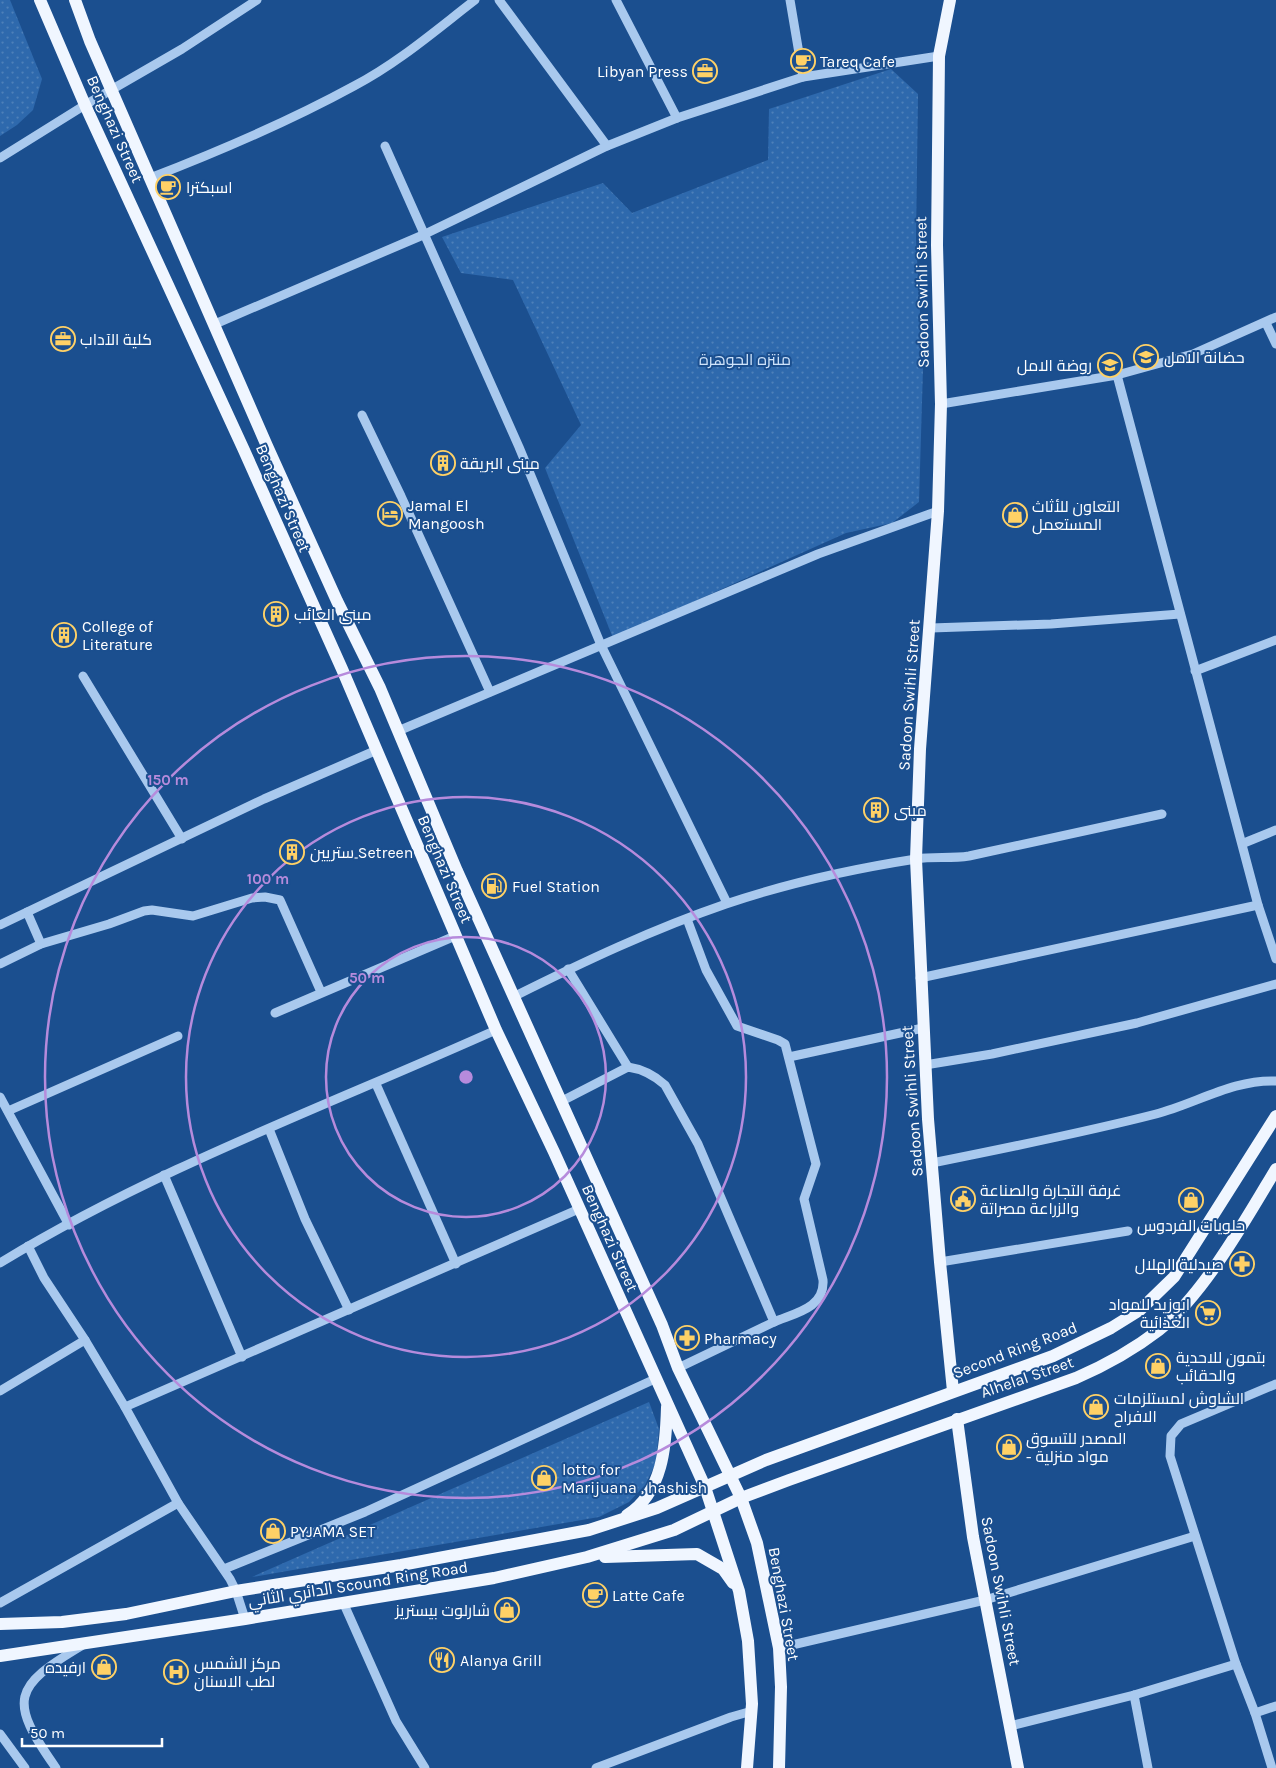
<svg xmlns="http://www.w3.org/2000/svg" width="1276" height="1768" viewBox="0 0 1276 1768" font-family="Karla,Cairo,sans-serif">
	<defs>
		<pattern id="park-dots" width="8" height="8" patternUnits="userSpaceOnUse" patternTransform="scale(1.25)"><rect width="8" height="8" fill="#2e69ad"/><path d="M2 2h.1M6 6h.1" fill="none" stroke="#4d80b9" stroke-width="1.8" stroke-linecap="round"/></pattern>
	</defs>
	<rect width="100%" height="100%" fill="#1b4f8f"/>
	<g fill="url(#park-dots)">
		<path d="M0 0H10L42 79 33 110 17 125 0 136Z"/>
		<path d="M891 69 918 94 916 240 923 368 919 502 892 523 846 533 613 638 545 468 581 425 513 280 461 273 442 237 603 183 632 213 768 160 769 109Z"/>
		<path d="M649 1402 659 1429 656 1463 645 1485 629 1502 599 1517 252 1577Z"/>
	</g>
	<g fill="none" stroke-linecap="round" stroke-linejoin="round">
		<g stroke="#a9c9ee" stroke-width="9">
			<path d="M499 0 607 146"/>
			<path d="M616 0 677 118"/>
			<path d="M790 0 803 77"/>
			<path d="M385 146 519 447 601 645 727 903"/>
			<path d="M0 158 85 105 182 49 257 0"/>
			<path d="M150 178C220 151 288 122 354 86 398 63 436 30 475 0"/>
			<path d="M1266 323 1276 344"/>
			<path d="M215 324 423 235 607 146 677 118 803 77 939 56"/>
			<path d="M1117 375 1258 905 1276 959"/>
			<path d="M941 404 1117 375 1193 354 1276 317"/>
			<path d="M362 415 401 496 490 692"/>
			<path d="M931 628 1051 624 1180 614"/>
			<path d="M1195 671 1276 640"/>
			<path d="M83 676 182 839"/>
			<path d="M398 731 818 554 938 511"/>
			<path d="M1244 843 1276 830"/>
			<path d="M27 912 41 944"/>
			<path d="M687 919 706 970 737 1026 778 1040 785 1044 816 1164 804 1199 823 1280C825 1308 795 1313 774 1322"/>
			<path d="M0 925 264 799 377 750"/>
			<path d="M0 964 41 944 109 924 144 911 152 910 193 916 252 898 265 897 280 900 321 992"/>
			<path d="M568 969 628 1067"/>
			<path d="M920 978 1258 905"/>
			<path d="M513 997C583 962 653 929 726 904 788 883 852 869 916 859 933 856 951 859 969 856L1162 814"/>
			<path d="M275 1013 455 936"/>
			<path d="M789 1057 923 1028"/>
			<path d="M925 1065 992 1054 1137 1023 1276 984"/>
			<path d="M376 1084 456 1264"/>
			<path d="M0 1097 69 1225"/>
			<path d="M562 1101 628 1067C642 1069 654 1075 665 1085L698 1144 774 1322 678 1368"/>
			<path d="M8 1111 178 1036"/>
			<path d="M269 1129 305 1219 349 1310"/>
			<path d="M932 1163C1007 1148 1082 1133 1156 1114 1195 1104 1234 1079 1276 1081"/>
			<path d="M164 1175 242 1357"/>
			<path d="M28 1246 44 1278 85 1340 125 1407 178 1503 230 1579 236 1591 245 1619"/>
			<path d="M940 1262 1128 1231"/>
			<path d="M0 1263C156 1168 329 1105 496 1030"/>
			<path d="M0 1391 85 1340"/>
			<path d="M125 1407 579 1209"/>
			<path d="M224 1569 365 1512 655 1379"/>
			<path d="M343 1602 396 1721 425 1768"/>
			<path d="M0 1603 178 1503"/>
			<path d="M779 1648 985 1600 1195 1536"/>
			<path d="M1134 1695 1148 1768"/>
			<path d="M1255 1713 1276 1706"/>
			<path d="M1010 1726 1134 1695 1236 1664"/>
			<path d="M0 1734 25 1768"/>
			<path d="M56 1768C8 1700 12 1687 83 1645"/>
			<path d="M596 1768 731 1717 752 1711"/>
			<path d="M1272 1768 1255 1713 1236 1664 1170 1456 1171 1436 1181 1424 1276 1384"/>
		</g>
		<g stroke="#f0f6ff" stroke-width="12">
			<path d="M40 0 85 105 243 448 342 669 496 1030 554 1152 705 1487 739 1591 748 1641 752 1704 747 1768"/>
			<path d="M75 0 90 41 267 446 337 601 380 688 457 871 662 1325 678 1368 741 1498 757 1543 779 1648 781 1687 779 1768"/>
			<path d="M950 0 939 56 937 245 941 404 938 511 920 749 916 859 928 1119 940 1262 953 1391"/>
			<path d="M957 1419 973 1537 1018 1768"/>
			<path d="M627 1515C663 1493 666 1445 667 1407"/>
			<path d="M605 1557 697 1554 723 1569 733 1583"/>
			<path d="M0 1624 62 1622 126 1614 236 1591 401 1565 589 1530 657 1508 766 1460 1053 1356 1111 1328 1140 1310 1174 1277 1276 1116"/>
			<path d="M0 1656 245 1619 494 1578 587 1557 674 1530 741 1498 789 1480 1076 1378C1106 1365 1133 1350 1159 1330 1204 1294 1246 1219 1276 1169"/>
		</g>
	</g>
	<g fill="none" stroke="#b68bdc" stroke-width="2.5">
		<circle cx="466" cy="1077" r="140"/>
		<circle cx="466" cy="1077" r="280"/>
		<circle cx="466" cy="1077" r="421"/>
	</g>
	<defs>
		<symbol id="cafe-ring" viewBox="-11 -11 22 22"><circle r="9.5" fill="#1b4f8f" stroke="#ffd166" stroke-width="1.5"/><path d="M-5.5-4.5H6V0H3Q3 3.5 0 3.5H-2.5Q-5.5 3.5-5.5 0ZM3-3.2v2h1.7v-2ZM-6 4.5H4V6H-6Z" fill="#ffd166"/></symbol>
		<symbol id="office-ring" viewBox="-11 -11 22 22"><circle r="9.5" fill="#1b4f8f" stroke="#ffd166" stroke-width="1.5"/><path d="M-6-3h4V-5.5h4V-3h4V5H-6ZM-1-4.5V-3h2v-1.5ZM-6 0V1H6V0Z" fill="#ffd166"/></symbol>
		<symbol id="school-ring" viewBox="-11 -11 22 22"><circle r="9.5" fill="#1b4f8f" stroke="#ffd166" stroke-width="1.5"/><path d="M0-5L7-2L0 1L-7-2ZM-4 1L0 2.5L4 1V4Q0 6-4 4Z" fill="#ffd166"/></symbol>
		<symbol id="building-ring" viewBox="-11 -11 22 22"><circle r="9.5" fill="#1b4f8f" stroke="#ffd166" stroke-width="1.5"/><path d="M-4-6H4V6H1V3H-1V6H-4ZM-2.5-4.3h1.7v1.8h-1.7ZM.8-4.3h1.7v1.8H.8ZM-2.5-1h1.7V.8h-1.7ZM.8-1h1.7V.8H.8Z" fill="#ffd166"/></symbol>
		<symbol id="hotel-ring" viewBox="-11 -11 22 22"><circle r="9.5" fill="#1b4f8f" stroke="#ffd166" stroke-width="1.5"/><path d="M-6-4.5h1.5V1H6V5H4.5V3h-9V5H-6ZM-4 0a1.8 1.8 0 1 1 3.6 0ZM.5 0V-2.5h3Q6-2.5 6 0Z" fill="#ffd166"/></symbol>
		<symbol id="shop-ring" viewBox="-11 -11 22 22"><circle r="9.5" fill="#1b4f8f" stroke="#ffd166" stroke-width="1.5"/><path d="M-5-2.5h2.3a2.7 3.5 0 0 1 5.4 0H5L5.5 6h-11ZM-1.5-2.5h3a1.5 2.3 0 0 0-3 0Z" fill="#ffd166"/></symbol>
		<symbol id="fuel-ring" viewBox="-11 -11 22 22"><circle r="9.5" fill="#1b4f8f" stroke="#ffd166" stroke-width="1.5"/><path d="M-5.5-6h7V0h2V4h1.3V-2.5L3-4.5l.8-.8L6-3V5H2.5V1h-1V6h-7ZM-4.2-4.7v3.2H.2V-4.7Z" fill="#ffd166"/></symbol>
		<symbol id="civic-ring" viewBox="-11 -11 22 22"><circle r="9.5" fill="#1b4f8f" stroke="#ffd166" stroke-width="1.5"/><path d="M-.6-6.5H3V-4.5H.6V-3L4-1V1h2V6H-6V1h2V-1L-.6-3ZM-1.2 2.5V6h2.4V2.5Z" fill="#ffd166"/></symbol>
		<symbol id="pharmacy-ring" viewBox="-11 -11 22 22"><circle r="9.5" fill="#1b4f8f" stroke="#ffd166" stroke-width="1.5"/><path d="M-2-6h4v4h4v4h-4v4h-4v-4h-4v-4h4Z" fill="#ffd166"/></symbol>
		<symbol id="supermarket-ring" viewBox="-11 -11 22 22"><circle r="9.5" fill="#1b4f8f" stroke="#ffd166" stroke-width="1.5"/><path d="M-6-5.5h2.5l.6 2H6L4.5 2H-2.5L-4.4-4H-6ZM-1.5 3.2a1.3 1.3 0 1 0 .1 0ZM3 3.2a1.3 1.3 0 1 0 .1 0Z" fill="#ffd166"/></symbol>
		<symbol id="restaurant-ring" viewBox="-11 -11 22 22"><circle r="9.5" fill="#1b4f8f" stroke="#ffd166" stroke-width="1.5"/><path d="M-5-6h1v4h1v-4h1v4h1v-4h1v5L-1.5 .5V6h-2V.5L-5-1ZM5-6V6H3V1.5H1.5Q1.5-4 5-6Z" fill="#ffd166"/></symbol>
		<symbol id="hospital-ring" viewBox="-11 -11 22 22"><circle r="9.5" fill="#1b4f8f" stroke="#ffd166" stroke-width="1.5"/><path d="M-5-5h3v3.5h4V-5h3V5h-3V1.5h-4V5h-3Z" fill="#ffd166"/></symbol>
	</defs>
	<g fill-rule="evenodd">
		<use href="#cafe-ring" x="789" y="47" width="28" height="28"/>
		<use href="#office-ring" x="691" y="57" width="28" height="28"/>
		<use href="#cafe-ring" x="154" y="173" width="28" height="28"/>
		<use href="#office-ring" x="49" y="325" width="28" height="28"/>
		<use href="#school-ring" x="1132" y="343" width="28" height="28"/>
		<use href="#school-ring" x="1096" y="351" width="28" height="28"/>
		<use href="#building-ring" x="429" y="449" width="28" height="28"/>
		<use href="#hotel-ring" x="376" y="500" width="28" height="28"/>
		<use href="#shop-ring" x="1001" y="501" width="28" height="28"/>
		<use href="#building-ring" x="262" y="600" width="28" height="28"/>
		<use href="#building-ring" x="50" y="621" width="28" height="28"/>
		<use href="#building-ring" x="862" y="796" width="28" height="28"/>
		<use href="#building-ring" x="278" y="838" width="28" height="28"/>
		<use href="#fuel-ring" x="480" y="872" width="28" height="28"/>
		<use href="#civic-ring" x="949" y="1185" width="28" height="28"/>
		<use href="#shop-ring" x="1177" y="1186" width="28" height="28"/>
		<use href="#pharmacy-ring" x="1228" y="1250" width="28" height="28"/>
		<use href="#supermarket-ring" x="1194" y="1299" width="28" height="28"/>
		<use href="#pharmacy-ring" x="673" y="1324" width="28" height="28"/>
		<use href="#shop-ring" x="1144" y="1352" width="28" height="28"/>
		<use href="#shop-ring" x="1082" y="1393" width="28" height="28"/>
		<use href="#shop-ring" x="995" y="1433" width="28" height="28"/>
		<use href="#shop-ring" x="530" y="1464" width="28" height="28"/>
		<use href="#shop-ring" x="259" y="1517" width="28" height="28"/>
		<use href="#cafe-ring" x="581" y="1581" width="28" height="28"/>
		<use href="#shop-ring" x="493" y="1596" width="28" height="28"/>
		<use href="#restaurant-ring" x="428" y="1646" width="28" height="28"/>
		<use href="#shop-ring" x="90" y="1653" width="28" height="28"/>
		<use href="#hospital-ring" x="162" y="1658" width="28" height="28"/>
	</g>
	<g text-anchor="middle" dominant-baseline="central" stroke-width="4" stroke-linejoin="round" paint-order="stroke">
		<g font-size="16" fill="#fff" stroke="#1b4f8f" text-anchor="start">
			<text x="820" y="61">Tareq Cafe</text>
			<text x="688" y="71" text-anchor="end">Libyan Press</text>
			<text x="186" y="187">اسبكترا</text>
			<text x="80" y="339">كلية الآداب</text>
			<text x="1164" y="357">حضانة الامل</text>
			<text x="1092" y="365" text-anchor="end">روضة الامل</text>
			<text x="460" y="463">مبنى البريقة</text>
			<text x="408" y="505">Jamal El<tspan x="408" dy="18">Mangoosh</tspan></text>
			<text x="1032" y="506">التعاون للأثاث<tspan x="1032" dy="18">المستعمل</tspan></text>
			<text x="294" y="614">مبنى العائب</text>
			<text x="82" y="626">College of<tspan x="82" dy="18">Literature</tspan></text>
			<text x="894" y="810">مبنى</text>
			<text x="310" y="852">ستريين ٍSetreen</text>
			<text x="512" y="886">Fuel Station</text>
			<text x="980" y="1190">غرفة التجارة والصناعة<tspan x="980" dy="18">والزراعة مصراتة</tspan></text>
			<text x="1191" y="1225" text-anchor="middle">حلويات الفردوس</text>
			<text x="1224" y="1264" text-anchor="end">صيدلية الهلال</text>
			<text x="1190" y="1304" text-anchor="end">ابوزيد للمواد<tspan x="1190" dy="18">الغذائية</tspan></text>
			<text x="704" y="1338">Pharmacy</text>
			<text x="1176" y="1357">بتمون للاحدية<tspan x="1176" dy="18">والحقائب</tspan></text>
			<text x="1114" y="1398">الشاوش لمستلزمات<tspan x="1114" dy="18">الافراح</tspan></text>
			<text x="1026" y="1438">المصدر للتسوق<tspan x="1026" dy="18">- مواد منزلية</tspan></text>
			<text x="562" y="1469">lotto for<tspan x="562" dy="18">Marijuana , hashish</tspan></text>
			<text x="290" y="1531">PYJAMA SET</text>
			<text x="612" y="1595">Latte Cafe</text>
			<text x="490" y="1610" text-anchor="end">شارلوت بيستريز</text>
			<text x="460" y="1660">Alanya Grill</text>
			<text x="194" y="1663">مركز الشمس<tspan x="194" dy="18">لطب الاسنان</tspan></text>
			<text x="86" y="1667" text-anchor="end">ارفيده</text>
		</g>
		<g font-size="16" fill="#fff" stroke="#1b4f8f">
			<text transform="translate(115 129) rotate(66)">Benghazi Street</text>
			<text transform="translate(922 292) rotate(-91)">Sadoon Swihli Street</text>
			<text transform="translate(283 498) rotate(67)">Benghazi Street</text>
			<text transform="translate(909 695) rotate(-86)">Sadoon Swihli Street</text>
			<text transform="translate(445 869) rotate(67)">Benghazi Street</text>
			<text transform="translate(912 1101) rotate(-94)">Sadoon Swihli Street</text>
			<text transform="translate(610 1238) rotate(66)">Benghazi Street</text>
			<text transform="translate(1015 1350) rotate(-21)">Second Ring Road</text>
			<text transform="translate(1027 1377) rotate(-19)">Alhelal Street</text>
			<text transform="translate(358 1584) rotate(-9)">الدائري الثاني Scound Ring Road</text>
			<text transform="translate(1001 1591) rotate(79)">Sadoon Swihli Street</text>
			<text transform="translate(784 1604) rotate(80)">Benghazi Street</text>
		</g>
		<g font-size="16" fill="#cfe3fa" stroke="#1b4f8f">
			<text x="745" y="359">منتزه الجوهرة</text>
		</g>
	</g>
	<circle cx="466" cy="1077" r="8" fill="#b68bdc" stroke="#1b4f8f" stroke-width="2.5"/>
	<g font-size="15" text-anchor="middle" font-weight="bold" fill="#b68bdc" stroke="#1b4f8f" stroke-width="4" stroke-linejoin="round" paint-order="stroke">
		<text x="168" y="785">150 m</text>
		<text x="268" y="884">100 m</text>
		<text x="367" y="983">50 m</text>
	</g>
	<path d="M22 1738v8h140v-8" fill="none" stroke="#ffffff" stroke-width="2.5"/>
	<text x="30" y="1738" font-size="15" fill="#ffffff" stroke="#1b4f8f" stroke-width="4" paint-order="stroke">50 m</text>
</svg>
